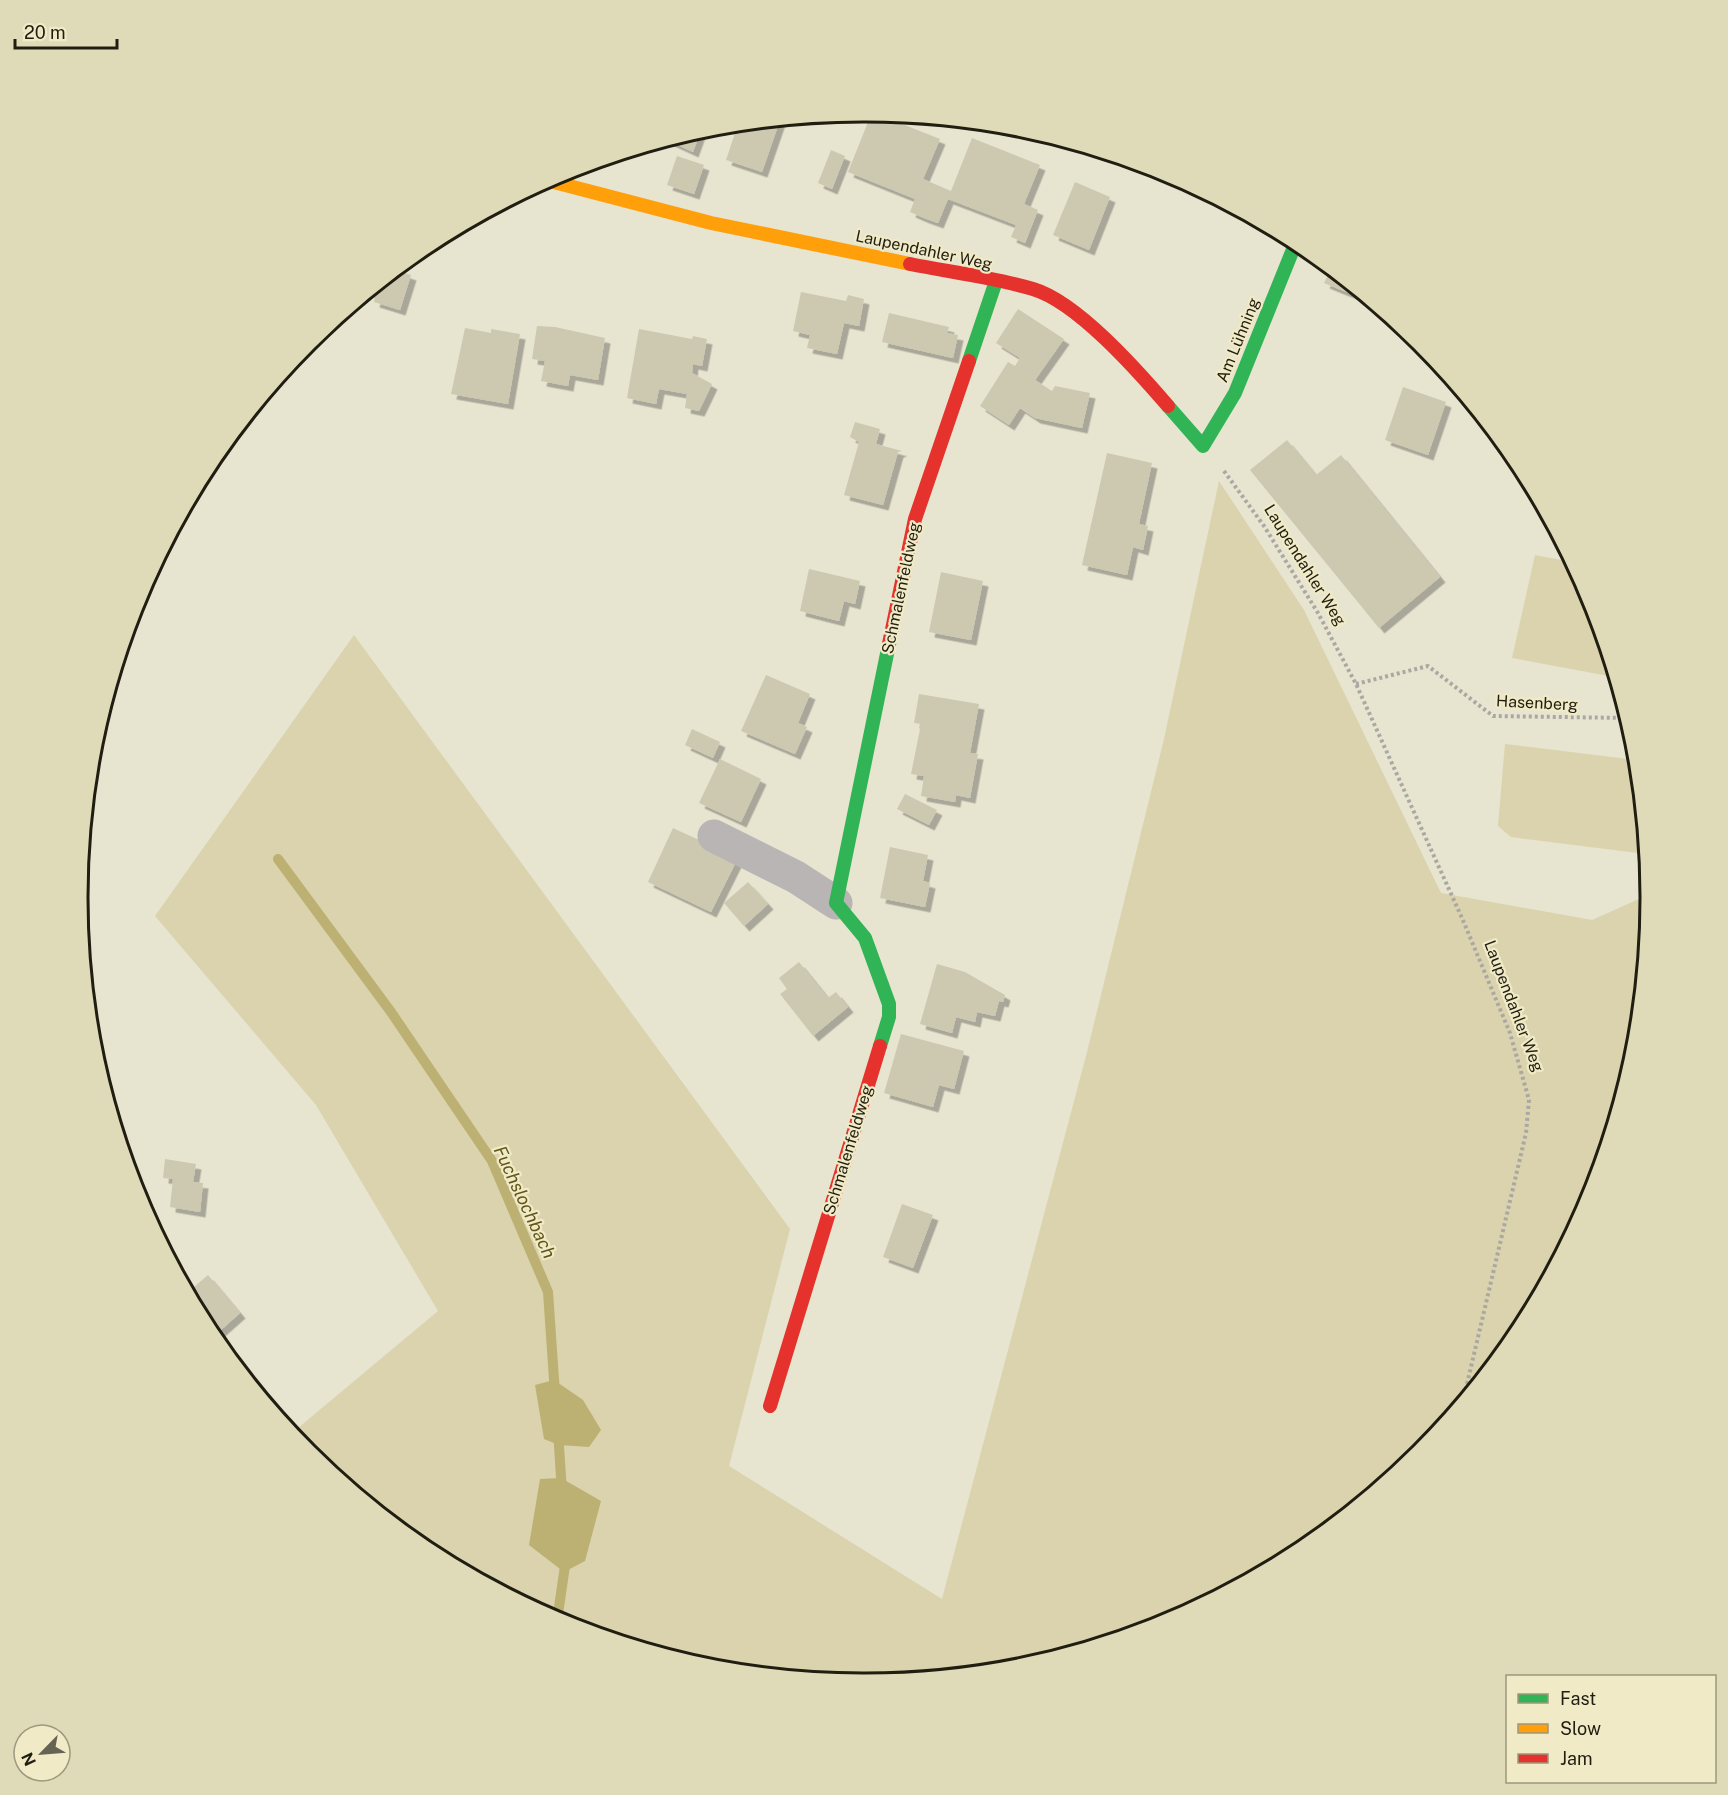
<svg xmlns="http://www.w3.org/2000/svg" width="1728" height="1795" viewBox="0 0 1728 1795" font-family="'Public Sans',sans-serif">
	<defs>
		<filter id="shadow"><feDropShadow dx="5.5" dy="5.5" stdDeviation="0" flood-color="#0004"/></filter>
	</defs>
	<rect width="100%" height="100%" fill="#e7e4d0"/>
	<g fill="#dad3ad">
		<path d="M1219 481 1304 610 1441 893 1592 920 1650 894 1635 1051 1590 1199 1517 1334 1420 1454 1300 1551 1164 1624 1017 1668 864 1683 710 1668 563 1624 427 1551 308 1453 298 1428 438 1311 316 1105 155 916 354 635 790 1229 729 1466 942 1599 1086 1056 1164 739Z"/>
		<path d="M1535 555 1572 562 1590 597 1614 677 1512 658Z"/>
		<path d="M1505 744 1636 760 1646 854 1511 837 1498 826Z"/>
	</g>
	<g fill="#bcb072">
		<path d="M554 1380 583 1400 601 1430 589 1447 559 1445 544 1439 535 1385Z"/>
		<path d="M561 1478 601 1501 585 1561 564 1572 529 1545 540 1479Z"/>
	</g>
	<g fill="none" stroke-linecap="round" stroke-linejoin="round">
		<g stroke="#bcb072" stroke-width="10">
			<path d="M278 859 391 1012 492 1161 548 1292 555 1394"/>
			<path d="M558 1430 562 1493"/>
			<path d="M557 1621 566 1559"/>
		</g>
	</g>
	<g fill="#cdc9b1" filter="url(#shadow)">
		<path d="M872 112 940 139 923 179 951 191 972 138 1040 165 1024 204 1038 210 1025 243 1011 237 1016 225 948 199 938 223 924 218 910 212 915 199 848 172Z"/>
		<path d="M780 120 762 172 726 160 738 124Z"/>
		<path d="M701 130 693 152 667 140Z"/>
		<path d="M831 150 845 156 832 189 818 183Z"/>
		<path d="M677 156 704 165 694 194 667 185Z"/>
		<path d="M1075 182 1110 197 1089 250 1053 235Z"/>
		<path d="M1331 269 1371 302 1324 283Z"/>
		<path d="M396 270 411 275 400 310 374 302 376 295 368 292Z"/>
		<path d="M801 292 846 301 848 295 864 299 859 326 844 323 837 354 807 348 810 335 793 331Z"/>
		<path d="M1018 309 1064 339 1035 380 1052 391 1055 386 1090 393 1082 428 1035 418 1020 408 1009 425 980 406 1008 362 1015 366 1020 358 996 343Z"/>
		<path d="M889 313 949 327 947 333 958 335 953 358 882 342Z"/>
		<path d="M537 326 555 327 605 338 598 380 570 375 568 386 541 381 545 361 532 359Z"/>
		<path d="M465 328 491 333V329L520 334 508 404 451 394Z"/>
		<path d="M639 329 692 339 693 336 707 339 702 366 693 364 692 373 712 384 699 411 685 408 687 394 659 389 656 404 627 398Z"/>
		<path d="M1403 387 1446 402 1428 455 1385 440Z"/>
		<path d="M855 422 880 429 876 444 902 451 898 452 883 505 844 495 859 442 850 437Z"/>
		<path d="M1287 440 1316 475 1341 455 1440 577 1379 628 1250 470Z"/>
		<path d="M1107 453 1152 463 1139 524 1148 526 1143 550 1133 547 1127 575 1082 565Z"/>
		<path d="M809 569 860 581 855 604 844 601 839 621 800 611Z"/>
		<path d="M941 572 983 581 971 640 929 632Z"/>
		<path d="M766 675 810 694 798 723 807 727 795 754 741 731Z"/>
		<path d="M919 694 979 704 970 753 978 754 970 798 956 795 955 802 921 796 924 776 911 774 921 724 914 723Z"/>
		<path d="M692 729 720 742 713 758 685 745Z"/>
		<path d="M720 759 761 779 741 822 699 803Z"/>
		<path d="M905 794 937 810 929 825 897 809Z"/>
		<path d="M673 828 738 858 711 912 648 882Z"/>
		<path d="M890 847 928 855 923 881 930 883 925 907 880 898Z"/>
		<path d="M748 882 768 904 744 926 724 903Z"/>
		<path d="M799 962 828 998 836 992 848 1007 813 1036 780 994 787 989 779 978Z"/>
		<path d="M937 964 965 972 1005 995 1003 1002 999 1001 995 1016 977 1012 975 1022 956 1017 952 1033 920 1024Z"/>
		<path d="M901 1034 964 1051 954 1089 939 1085 933 1107 884 1093Z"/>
		<path d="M165 1159 196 1164 193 1182 203 1183 200 1212 170 1207 173 1179 163 1178Z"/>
		<path d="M902 1204 933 1215 913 1268 883 1257Z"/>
		<path d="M208 1275 240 1313 213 1337 188 1292Z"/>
	</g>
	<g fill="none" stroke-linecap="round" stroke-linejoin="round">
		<g stroke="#aba8a3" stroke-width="4" stroke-dasharray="3 3" stroke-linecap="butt">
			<path d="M1224 471 1264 526 1318 613 1356 684 1462 918 1510 1033 1529 1100 1526 1133 1463 1401"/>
			<path d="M1356 684 1428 666 1493 716 1627 718"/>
		</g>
		<path stroke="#b9b5b5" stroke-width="33" d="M714 836 796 877 836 903"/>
		<g stroke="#30b455" stroke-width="14">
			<path d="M969 361 996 281"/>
			<path d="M1168 406 1203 446 1235 393 1296 242"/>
			<path d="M880 1046 889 1017V1004L865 938 836 903 889 644"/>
		</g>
		<path stroke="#ff9f0a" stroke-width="14" d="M546 180 711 223 910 264"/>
		<g stroke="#e5322d" stroke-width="14">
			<path d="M910 264C950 272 993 277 1033 289 1077 302 1137 370 1168 406"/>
			<path d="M889 644 915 519 969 361"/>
			<path d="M770 1406 880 1046"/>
		</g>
	</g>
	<g text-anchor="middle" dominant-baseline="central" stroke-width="4.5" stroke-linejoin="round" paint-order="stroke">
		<g font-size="16" fill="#201d11" stroke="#f0eac7">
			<text transform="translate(924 250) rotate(12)">Laupendahler Weg</text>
			<text transform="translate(1238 340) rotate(-68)">Am Lühning</text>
			<text transform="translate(1305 565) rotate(58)">Laupendahler Weg</text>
			<text transform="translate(901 588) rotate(-78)">Schmalenfeldweg</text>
			<text transform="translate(1537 703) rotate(3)">Hasenberg</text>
			<text transform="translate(1514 1006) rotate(69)">Laupendahler Weg</text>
			<text transform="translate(848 1150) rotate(-73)">Schmalenfeldweg</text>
		</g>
		<g font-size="18" font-style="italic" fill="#605519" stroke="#f0eac7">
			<text transform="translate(525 1202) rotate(65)">Fuchslochbach</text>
		</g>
	</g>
	<path d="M0 0H1728V1795H0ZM863 122H865A775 775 0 0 1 1640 897V898A775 775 0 0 1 865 1673H863A775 775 0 0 1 88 898V897A775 775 0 0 1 863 122Z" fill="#dfdab8" fill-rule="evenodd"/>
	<path fill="none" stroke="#201d11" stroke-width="3" d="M863 122H865A775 775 0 0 1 1640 897V898A775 775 0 0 1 865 1673H863A775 775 0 0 1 88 898V897A775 775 0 0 1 863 122Z"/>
	<rect x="1506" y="1675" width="210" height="108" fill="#f0eac7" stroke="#9d987e" stroke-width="1.5"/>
	<rect x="1518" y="1694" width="30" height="9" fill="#30b455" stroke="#9d987e" stroke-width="1.5"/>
	<text x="1560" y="1705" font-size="18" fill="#201d11">Fast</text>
	<rect x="1518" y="1724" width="30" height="9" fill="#ff9f0a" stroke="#9d987e" stroke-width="1.5"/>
	<text x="1560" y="1735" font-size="18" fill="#201d11">Slow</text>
	<rect x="1518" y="1754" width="30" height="9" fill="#e5322d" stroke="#9d987e" stroke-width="1.5"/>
	<text x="1560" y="1765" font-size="18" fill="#201d11">Jam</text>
	<g transform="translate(42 1753) rotate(245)"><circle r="28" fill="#f0eac7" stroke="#9d987e" stroke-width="1.5"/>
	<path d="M0-4.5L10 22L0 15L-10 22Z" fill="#666354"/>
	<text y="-9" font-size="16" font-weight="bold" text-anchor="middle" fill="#201d11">N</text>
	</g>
	<path d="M15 39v9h102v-9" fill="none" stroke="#201d11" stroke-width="3"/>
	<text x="24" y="39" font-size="18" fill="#201d11" stroke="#f0eac7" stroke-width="4.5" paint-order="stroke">20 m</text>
</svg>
